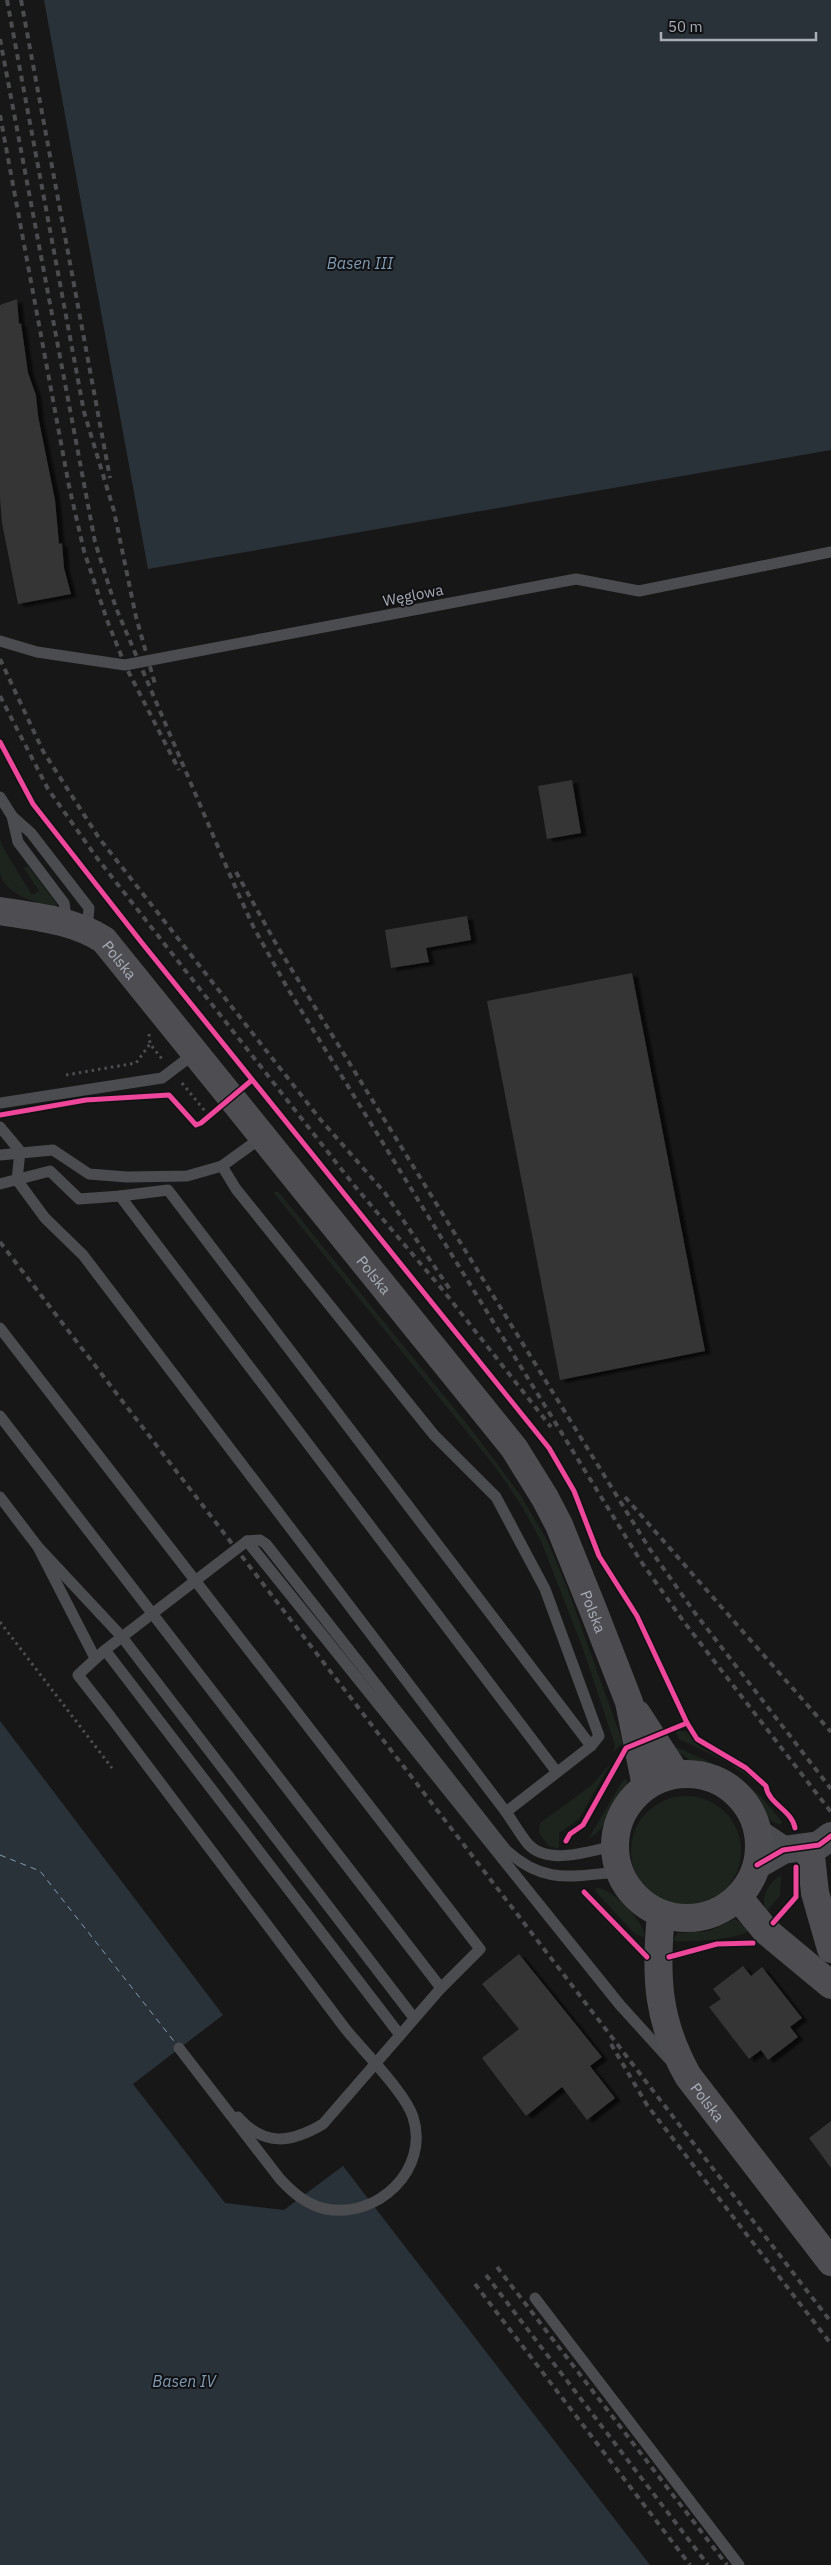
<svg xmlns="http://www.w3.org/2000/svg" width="831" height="2565" viewBox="0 0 831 2565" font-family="'IBM Plex Sans',sans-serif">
	<defs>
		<filter id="shadow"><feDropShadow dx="5.5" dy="3" stdDeviation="1" flood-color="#0009"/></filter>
	</defs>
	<rect width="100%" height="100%" fill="#171717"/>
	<g fill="#1d241e">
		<path d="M0 838 2 846 32 895 39 891 24 868 28 866 57 904 56 908C38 903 7 896 0 874 0 864 0 849 0 838Z"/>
		<path d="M273 1192H278L282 1196 475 1434 521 1496 548 1542 568 1590 623 1743 613 1752 615 1745 583 1649 541 1541 521 1505 496 1468Z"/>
		<path d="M674 1729 687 1732 700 1747 738 1766 763 1788 729 1763 679 1739Z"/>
		<path d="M676 1747C704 1759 734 1772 757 1793 766 1801 774 1813 782 1822L780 1825 770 1820 750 1794 726 1776 717 1771 694 1765 685 1756 674 1751Z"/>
		<path d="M611 1763 579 1819 559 1833V1849L549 1846 539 1833 540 1823 592 1785Z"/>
		<path d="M624 1779 628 1781 626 1787C616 1805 606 1830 588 1839Z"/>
		<circle cx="686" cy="1851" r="55"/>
		<path d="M781 1875 780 1896 766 1912C760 1896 768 1884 781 1875Z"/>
		<path d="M596 1888C610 1886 648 1925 644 1937L635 1934 595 1891Z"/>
		<path d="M735 1919 750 1930C738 1940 689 1942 672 1941L678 1933 709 1931Z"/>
	</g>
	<g fill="#2a3239">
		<path d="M44 0H831V450L148 569Z"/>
		<path d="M0 1721 223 2015 133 2084 225 2203 284 2210 343 2166 650 2565H0Z"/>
	</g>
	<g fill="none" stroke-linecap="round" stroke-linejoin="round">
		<path stroke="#7f9bb3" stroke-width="1" stroke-dasharray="6 5" stroke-linecap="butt" d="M0 1855 40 1871 177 2045"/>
	</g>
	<g fill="#353536" filter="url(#shadow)">
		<path d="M17 299 19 324 21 323 28 373 36 395 38 416 55 500 59 544 62 543 64 568 71 594 18 604 2 523 0 498V305Z"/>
		<path d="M572 780 581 833 547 839 538 786Z"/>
		<path d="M467 916 471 940 426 948 429 962 391 968 385 930Z"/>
		<path d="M632 973 705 1351 560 1380 487 1001Z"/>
		<path d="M519 1954 602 2057 590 2066 615 2098 587 2120 562 2087 526 2116 482 2058 519 2029 482 1984Z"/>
		<path d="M743 1966 751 1976 762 1967 802 2018 790 2027 798 2037 768 2060 761 2050 749 2059 709 2007 721 1999 713 1989Z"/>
		<path d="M831 2121V2168L809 2138Z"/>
	</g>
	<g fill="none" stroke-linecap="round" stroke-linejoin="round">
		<g stroke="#4d4e52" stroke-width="3" stroke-dasharray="2.5 4" stroke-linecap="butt">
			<path d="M149 1034 150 1044 162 1059"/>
			<path d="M66 1075 136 1063 150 1044"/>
			<path d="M182 1083 209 1116"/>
			<path d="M0 1622 112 1768"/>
		</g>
		<g stroke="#4b4c50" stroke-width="11">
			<path d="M0 641 37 652 125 665 576 579 639 591 831 552"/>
			<path d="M0 797 12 816 31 833 89 908 87 929"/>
			<path d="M12 816 18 842 64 903 67 922"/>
			<path d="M0 1103 162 1078 195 1053"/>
			<path d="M0 1127 20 1151 17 1180 45 1218 83 1255 506 1812C513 1822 520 1834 528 1844 548 1866 589 1851 614 1846"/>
			<path d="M0 1155 53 1150 89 1174 127 1177 187 1176 222 1166 262 1137"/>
			<path d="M222 1166 236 1189 434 1435 496 1497 545 1589 599 1736 591 1746 506 1812"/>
			<path d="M0 1184 50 1171 79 1199 120 1196 556 1771"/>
			<path d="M120 1196 168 1190 591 1746"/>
			<path d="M0 1328 480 1949 441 1988"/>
			<path d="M0 1416 441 1988 323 2124C291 2143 264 2147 238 2117"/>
			<path d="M0 1497 38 1547 95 1658"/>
			<path d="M247 1541 620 2005 669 2059"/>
			<path d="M38 1547 122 1637 414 2018"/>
			<path d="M105 1650 400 2035"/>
			<path d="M110 1716 78 1675 105 1650 247 1541 260 1540 266 1544 506 1850C545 1885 570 1876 619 1872"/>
			<path d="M535 2298 739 2565"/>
		</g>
		<g stroke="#4b4c50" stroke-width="28">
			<path d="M759 1834 783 1850"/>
			<path d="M757 1865 783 1850 819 1845 831 1836"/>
		</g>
		<g stroke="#4e4e52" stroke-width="28">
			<path id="s1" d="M0 911C37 917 73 920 104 940L514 1448 545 1498 559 1525 594 1612 629 1702 646 1786"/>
			<path d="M637 1714 676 1774"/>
			<circle cx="687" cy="1846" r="72"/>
			<path d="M810 1847 815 1893 831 1949"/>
			<path d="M738 1897 766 1931 831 1985"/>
			<path id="s2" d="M661 1914C655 1976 657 2021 688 2076L831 2262"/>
		</g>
		<g stroke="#4b4c4f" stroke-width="4" stroke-dasharray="6 5" stroke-linecap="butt">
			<path d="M7 0 84 412 114 511 136 617 155 684"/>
			<path d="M21 0 110 478"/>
			<path d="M0 39 95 542 116 608 233 882 254 928 288 989 640 1560 684 1622 831 1812"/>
			<path d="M0 115 69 486 84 551 107 620 125 665 179 770"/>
			<path d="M0 659 43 751 99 838 320 1119 385 1193 451 1291"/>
			<path d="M0 696 48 789 97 858 353 1184 442 1289 551 1427"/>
			<path d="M236 872 279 949 649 1548 695 1613 831 1789"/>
			<path d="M0 1242 831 2322"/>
			<path d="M625 1497 831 1732"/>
			<path d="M611 2044 647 2105 831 2344"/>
			<path d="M497 2267 727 2565"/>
			<path d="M486 2275 708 2565"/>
			<path d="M475 2284 690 2565"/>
		</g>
		<path stroke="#4b4c50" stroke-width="11" d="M110 1716C188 1820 266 1923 344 2027 362 2050 405 2092 413 2117 430 2169 378 2219 326 2209 307 2205 293 2193 280 2179L179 2048"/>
		<defs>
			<g id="cycleway">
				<path d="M0 742 33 804 142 943 549 1448 574 1491 599 1556 637 1616 687 1723 697 1739 746 1768 766 1786C768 1804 792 1810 795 1828"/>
				<path d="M0 1115 86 1100 169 1095 196 1125 201 1123 252 1080"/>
				<path d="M566 1841 570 1834 583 1825 626 1748 687 1723"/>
				<path d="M757 1865 783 1850 819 1845 831 1836"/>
				<path d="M584 1892 647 1957"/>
				<path d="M773 1923 796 1897V1867"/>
				<path d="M669 1957 717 1944 753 1943"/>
			</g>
		</defs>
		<use href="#cycleway" stroke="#111113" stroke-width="8"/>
		<use href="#cycleway" stroke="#ed469a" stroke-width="5"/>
	</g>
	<g text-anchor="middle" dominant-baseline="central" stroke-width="4" stroke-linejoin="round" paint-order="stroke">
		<g font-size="15" fill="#a8adb8" stroke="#111113">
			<text transform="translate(413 595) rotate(-11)">Węglowa</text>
			<text stroke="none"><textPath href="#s1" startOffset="134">Polska</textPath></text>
			<text stroke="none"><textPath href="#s1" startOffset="539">Polska</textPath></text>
			<text stroke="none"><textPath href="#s1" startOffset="944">Polska</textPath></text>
			<text stroke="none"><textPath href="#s2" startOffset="200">Polska</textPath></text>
		</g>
		<g font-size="16" font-style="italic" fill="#7f9bb3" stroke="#111113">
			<text x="360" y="263">Basen III</text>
			<text x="184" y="2381">Basen IV</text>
		</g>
	</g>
	<path d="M661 32v8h155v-8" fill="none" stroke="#a8adb8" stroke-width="2.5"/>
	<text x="668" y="32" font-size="15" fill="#a8adb8" stroke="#111113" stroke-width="4" paint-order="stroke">50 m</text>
</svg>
